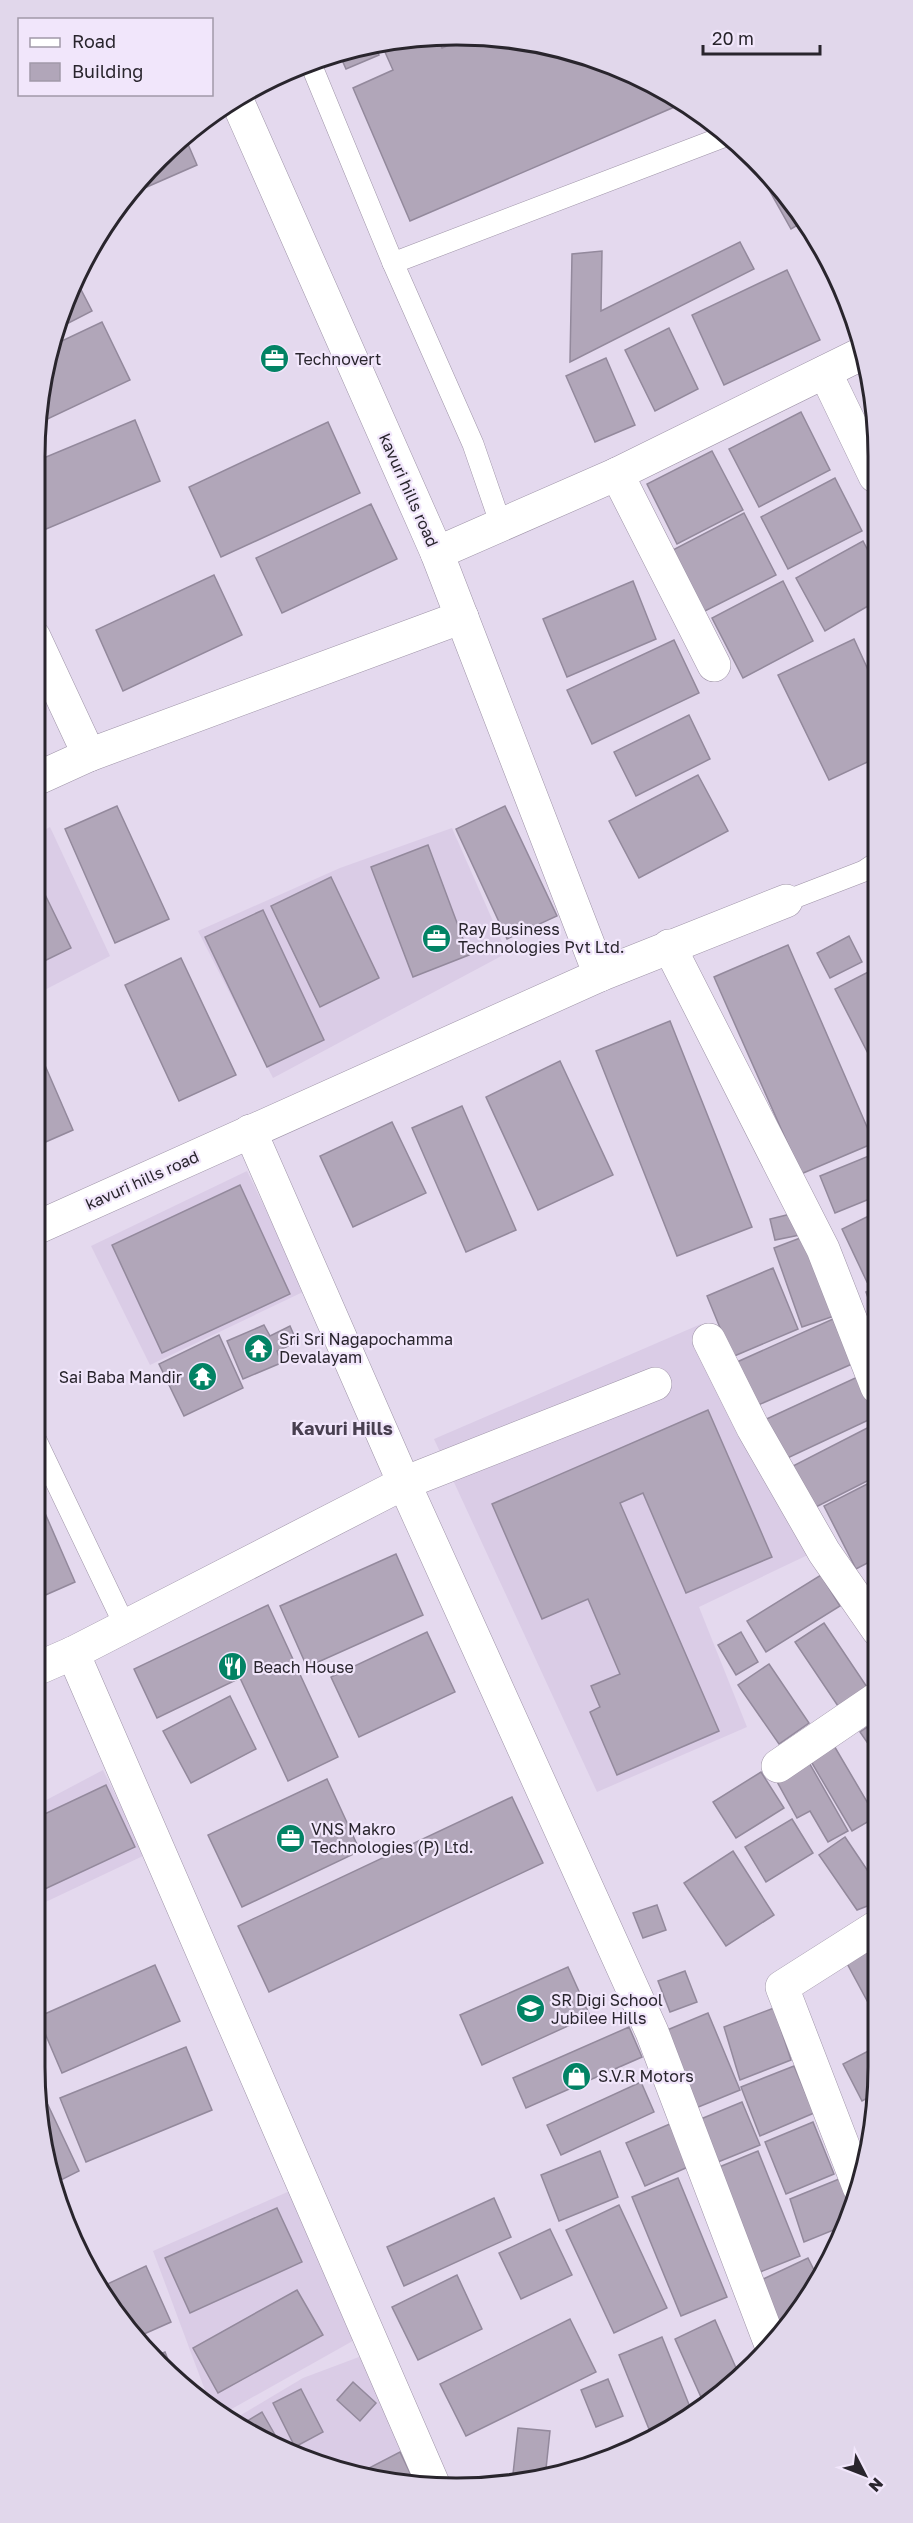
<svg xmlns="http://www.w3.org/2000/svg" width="913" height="2523" viewBox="0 0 913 2523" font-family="'Golos Text',sans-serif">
	<rect width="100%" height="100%" fill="#e4d9ee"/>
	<g fill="#dacce6">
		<path d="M50 827 110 956 35 995V835Z"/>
		<path d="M452 828 507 953 273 1078 198 931 340 868Z"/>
		<path d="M247 1171 305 1291 150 1365 91 1246Z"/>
		<path d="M701 1324 814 1552 699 1607 747 1727 597 1792 434 1439Z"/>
		<path d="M103 1770 145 1855 35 1907V1806Z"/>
		<path d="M292 2190 358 2338 221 2415 212 2409 153 2251Z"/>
		<path d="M367 2354 426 2486 402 2485 270 2445 231 2421 303 2378Z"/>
	</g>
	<g fill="#b1a6b9" stroke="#93899c" stroke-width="1.5">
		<path d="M484 35 565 49 668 91 676 98 679 105 410 221 353 88 393 70 381 43 401 38 437 37 442 48 471 36Z"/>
		<path d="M375 44 379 55 346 69 339 53Z"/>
		<path d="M184 135 197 165 124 197 178 139Z"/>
		<path d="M753 161 774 178 803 222 791 229Z"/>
		<path d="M740 242 754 269 570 362 572 254 602 251 601 311Z"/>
		<path d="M787 270 820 340 724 385 692 315Z"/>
		<path d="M75 278 92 311 55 330Z"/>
		<path d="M102 322 130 380 39 423 49 347Z"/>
		<path d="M669 328 698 389 655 411 625 350Z"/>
		<path d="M606 358 635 425 595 442 566 376Z"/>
		<path d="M801 412 830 470 759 507 729 449Z"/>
		<path d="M135 420 160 481 39 532 34 521V462Z"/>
		<path d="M328 422 360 493 221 557 189 487Z"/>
		<path d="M712 451 743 510 677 544 647 484Z"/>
		<path d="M835 478 862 531 788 569 761 517Z"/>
		<path d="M371 504 397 559 282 613 256 558Z"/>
		<path d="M744 513 776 575 701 613 669 552Z"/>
		<path d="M863 541 875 564V602L825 631 796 578Z"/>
		<path d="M214 575 242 635 123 691 96 630Z"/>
		<path d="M633 581 656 639 567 677 543 619Z"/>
		<path d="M783 581 813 641 743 678 712 618Z"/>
		<path d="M854 639 875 685 876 758 829 780 778 675Z"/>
		<path d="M674 640 699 693 592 744 567 690Z"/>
		<path d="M689 715 710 759 636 796 614 752Z"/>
		<path d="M698 775 728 831 639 878 609 821Z"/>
		<path d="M117 806 169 919 115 943 65 829Z"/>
		<path d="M505 806 557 916 507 939 456 829Z"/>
		<path d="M428 845 469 955 413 977 371 867Z"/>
		<path d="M34 872 71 948 34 966Z"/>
		<path d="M331 877 379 978 320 1007 271 906Z"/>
		<path d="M263 910 324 1040 267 1067 205 937Z"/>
		<path d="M849 936 862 962 830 978 817 953Z"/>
		<path d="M788 945 874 1143 801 1174 714 977Z"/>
		<path d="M181 958 236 1075 179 1101 125 985Z"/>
		<path d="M876 968V1064L874 1065 835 989Z"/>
		<path d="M670 1021 752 1227 677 1256 596 1051Z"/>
		<path d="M34 1040 73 1130 34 1147Z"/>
		<path d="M560 1061 613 1175 538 1210 486 1097Z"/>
		<path d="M462 1106 516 1230 466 1252 412 1128Z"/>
		<path d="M392 1122 426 1193 353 1227 320 1156Z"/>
		<path d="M876 1153 877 1196 835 1213 820 1176Z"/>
		<path d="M240 1185 290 1294 162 1353 112 1245Z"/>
		<path d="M799 1212 805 1234 775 1240 770 1219Z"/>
		<path d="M877 1212V1277L867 1282 842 1229Z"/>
		<path d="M808 1235 837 1315 802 1327 774 1248Z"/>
		<path d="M773 1268 798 1329 732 1357 707 1296Z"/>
		<path d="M877 1288V1324L866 1292Z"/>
		<path d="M833 1319 852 1364 756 1406 737 1362Z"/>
		<path d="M264 1325 270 1336 290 1326 297 1342 277 1351 281 1363 243 1379 227 1341Z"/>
		<path d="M219 1335 243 1388 184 1416 159 1364Z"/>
		<path d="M864 1374 877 1400V1416L779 1462 760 1422Z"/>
		<path d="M708 1410 772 1557 686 1593 643 1493 620 1503 719 1731 617 1775 590 1712 600 1707 591 1686 620 1674 588 1599 542 1619 492 1504Z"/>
		<path d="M877 1423V1476L812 1509 791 1467Z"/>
		<path d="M877 1479V1558L856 1569 824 1506Z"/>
		<path d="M34 1488 75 1582 34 1600Z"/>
		<path d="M396 1554 423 1615 307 1667 280 1606Z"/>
		<path d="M821 1575 840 1606 766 1652 747 1621Z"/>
		<path d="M268 1605 338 1757 288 1781 240 1678 157 1718 134 1669Z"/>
		<path d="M824 1623 873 1696 844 1715 795 1642Z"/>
		<path d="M427 1632 455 1692 359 1737 331 1677Z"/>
		<path d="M741 1632 758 1662 736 1675 718 1645Z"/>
		<path d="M769 1664 809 1723 779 1744 738 1685Z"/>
		<path d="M230 1696 256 1749 191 1783 163 1731Z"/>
		<path d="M878 1720V1758L860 1732Z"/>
		<path d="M833 1744 876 1817 852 1831 809 1758Z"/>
		<path d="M807 1759 848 1831 828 1842 810 1811 797 1818 775 1778Z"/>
		<path d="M761 1772 784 1808 736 1838 713 1802Z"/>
		<path d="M327 1779 360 1851 242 1907 208 1835Z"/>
		<path d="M106 1785 135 1847 34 1894V1819Z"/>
		<path d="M512 1797 543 1863 269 1992 238 1926Z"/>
		<path d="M792 1819 813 1853 766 1882 745 1847Z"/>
		<path d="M845 1837 878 1886V1902L857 1910 819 1855Z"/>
		<path d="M733 1851 774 1915 726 1946 684 1883Z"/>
		<path d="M657 1905 666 1930 643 1938 633 1913Z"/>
		<path d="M878 1937V2021L843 1956Z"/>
		<path d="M155 1965 180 2021 62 2073 38 2017Z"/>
		<path d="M568 1967 590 2016 482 2065 460 2015Z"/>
		<path d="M685 1971 697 2002 670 2012 658 1981Z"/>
		<path d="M774 2008 791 2060 740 2080 724 2027Z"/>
		<path d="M708 2013 740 2090 691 2110 660 2033Z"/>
		<path d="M629 2027 642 2057 526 2108 513 2078Z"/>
		<path d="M878 2046 875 2094 862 2101 843 2064Z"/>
		<path d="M186 2047 212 2110 86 2162 60 2098Z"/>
		<path d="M794 2066 814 2113 760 2136 741 2087Z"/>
		<path d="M641 2082 654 2112 561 2155 547 2125Z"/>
		<path d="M742 2102 760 2145 713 2164 696 2121Z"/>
		<path d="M48 2105 79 2171 53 2184 43 2148 39 2109Z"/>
		<path d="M679 2120 697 2163 645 2186 626 2143Z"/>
		<path d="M813 2122 834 2174 786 2194 765 2142Z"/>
		<path d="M600 2151 618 2197 559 2221 541 2175Z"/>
		<path d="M758 2151 800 2256 755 2274 712 2170Z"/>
		<path d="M844 2177 853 2201 841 2227 804 2242 790 2199Z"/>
		<path d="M678 2178 727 2297 681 2316 632 2197Z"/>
		<path d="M494 2198 511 2237 404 2286 387 2247Z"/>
		<path d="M619 2205 667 2308 614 2333 566 2230Z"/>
		<path d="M277 2208 302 2262 190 2313 165 2258Z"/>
		<path d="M550 2229 572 2275 521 2299 499 2253Z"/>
		<path d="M808 2258 818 2278 807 2301 782 2332 759 2281Z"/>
		<path d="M146 2266 171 2322 135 2338 103 2286Z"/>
		<path d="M457 2275 482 2329 418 2360 392 2307Z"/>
		<path d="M297 2290 323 2335 218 2393 193 2348Z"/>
		<path d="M570 2319 596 2372 466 2436 440 2384Z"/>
		<path d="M715 2320 740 2377 705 2406 675 2339Z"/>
		<path d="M662 2337 692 2412 649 2429 619 2355Z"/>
		<path d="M165 2352 176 2380 153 2357Z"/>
		<path d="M608 2379 623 2416 596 2427 581 2390Z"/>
		<path d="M353 2382 376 2403 360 2421 337 2400Z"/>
		<path d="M301 2389 323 2432 295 2447 273 2403Z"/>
		<path d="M262 2412 283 2449 270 2445 239 2426Z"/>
		<path d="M518 2428 550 2431 545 2478 512 2483Z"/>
		<path d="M400 2452 414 2481 402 2485 373 2476 369 2468Z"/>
	</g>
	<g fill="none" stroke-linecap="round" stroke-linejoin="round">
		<defs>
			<g id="service">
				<path d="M310 62 393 263 473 444 501 525"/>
				<path d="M393 263 723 137"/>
				<path d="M786 901 864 871 876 863"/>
				<path d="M34 1436 125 1626"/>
			</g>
			<g id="minor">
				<path d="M825 372 875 476"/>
				<path d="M617 474 714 665"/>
				<path d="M437 553 600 975"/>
				<path d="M34 637 89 755"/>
				<path d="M34 780 89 755 462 617"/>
				<path d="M669 946 823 1249 877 1387"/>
				<path d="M250 1131 404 1483 652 2032 771 2345"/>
				<path d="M34 1229 600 975 786 901"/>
				<path d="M709 1340 753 1428 824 1552 878 1630"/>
				<path d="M73 1653 434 2486"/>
				<path d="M34 1670 73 1653 404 1483 655 1384"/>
				<path d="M778 1766 878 1698"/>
				<path d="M859 2187 782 1987 878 1926"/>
			</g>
			<path id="tertiary" d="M236 98 437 553 617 474 861 354"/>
		</defs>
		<use href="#service" stroke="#9e93a7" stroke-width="22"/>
		<use href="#minor" stroke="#9e93a7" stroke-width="34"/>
		<use href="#tertiary" stroke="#9e93a7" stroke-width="34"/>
		<use href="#service" stroke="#fff" stroke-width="21"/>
		<use href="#minor" stroke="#fff" stroke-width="33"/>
		<use href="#tertiary" stroke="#fff" stroke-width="33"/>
	</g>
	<defs>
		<symbol id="office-disc" viewBox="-11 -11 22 22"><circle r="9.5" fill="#028364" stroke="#f1e6fb"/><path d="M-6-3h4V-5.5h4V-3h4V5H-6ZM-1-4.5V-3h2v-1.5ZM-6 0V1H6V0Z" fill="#fff"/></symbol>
		<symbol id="temple-disc" viewBox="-11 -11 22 22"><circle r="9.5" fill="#028364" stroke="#f1e6fb"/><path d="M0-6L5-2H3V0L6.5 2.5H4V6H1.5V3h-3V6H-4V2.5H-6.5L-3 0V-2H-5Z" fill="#fff"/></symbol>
		<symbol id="restaurant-disc" viewBox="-11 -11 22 22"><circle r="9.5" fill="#028364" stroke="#f1e6fb"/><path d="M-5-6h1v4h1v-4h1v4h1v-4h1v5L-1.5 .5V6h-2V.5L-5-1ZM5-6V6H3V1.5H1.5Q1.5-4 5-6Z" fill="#fff"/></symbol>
		<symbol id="school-disc" viewBox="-11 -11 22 22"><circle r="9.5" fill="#028364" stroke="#f1e6fb"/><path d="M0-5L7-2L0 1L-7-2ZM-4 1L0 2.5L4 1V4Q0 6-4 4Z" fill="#fff"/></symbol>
		<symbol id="shop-disc" viewBox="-11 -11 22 22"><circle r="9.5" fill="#028364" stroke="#f1e6fb"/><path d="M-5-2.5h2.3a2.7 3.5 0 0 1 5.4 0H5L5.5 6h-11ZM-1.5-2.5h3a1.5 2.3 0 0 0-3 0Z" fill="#fff"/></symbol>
	</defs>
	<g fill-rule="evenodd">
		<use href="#office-disc" x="258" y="342" width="33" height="33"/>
		<use href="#office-disc" x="420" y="922" width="33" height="33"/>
		<use href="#temple-disc" x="242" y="1332" width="33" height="33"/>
		<use href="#temple-disc" x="186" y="1360" width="33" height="33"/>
		<use href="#restaurant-disc" x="216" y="1650" width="33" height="33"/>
		<use href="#office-disc" x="274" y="1822" width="33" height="33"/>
		<use href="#school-disc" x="514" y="1992" width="33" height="33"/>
		<use href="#shop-disc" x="560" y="2060" width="33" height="33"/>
	</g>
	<g text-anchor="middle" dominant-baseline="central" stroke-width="4.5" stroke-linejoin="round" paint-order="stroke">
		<g font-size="16" fill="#29252d" stroke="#f1e6fb" text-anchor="start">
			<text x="295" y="359">Technovert</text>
			<text x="458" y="929">Ray Business<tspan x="458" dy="18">Technologies Pvt Ltd.</tspan></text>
			<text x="279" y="1339">Sri Sri Nagapochamma<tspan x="279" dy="18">Devalayam</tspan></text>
			<text x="182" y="1377" text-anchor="end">Sai Baba Mandir</text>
			<text x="253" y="1667">Beach House</text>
			<text x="311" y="1829">VNS Makro<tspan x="311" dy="18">Technologies (P) Ltd.</tspan></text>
			<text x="551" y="2000">SR Digi School<tspan x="551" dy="18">Jubilee Hills</tspan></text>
			<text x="598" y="2076">S.V.R Motors</text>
		</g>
		<g font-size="16" fill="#29252d" stroke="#f1e6fb">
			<text transform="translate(409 490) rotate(66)">kavuri hills road</text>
			<text transform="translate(142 1180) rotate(-24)">kavuri hills road</text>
		</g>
		<g font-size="18" font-weight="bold" fill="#483f50" stroke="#f1e6fb">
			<text x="342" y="1428">Kavuri Hills</text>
		</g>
	</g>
	<path d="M0 0H913V2523H0ZM456 45H457A411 411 0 0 1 868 456V2067A411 411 0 0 1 457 2478H456A411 411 0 0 1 45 2067V456A411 411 0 0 1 456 45Z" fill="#e1d7eb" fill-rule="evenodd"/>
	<path fill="none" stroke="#29252d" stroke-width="3" d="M456 45H457A411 411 0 0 1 868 456V2067A411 411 0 0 1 457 2478H456A411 411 0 0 1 45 2067V456A411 411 0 0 1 456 45Z"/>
	<rect x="18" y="18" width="195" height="78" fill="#f1e6fb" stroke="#a199a9" stroke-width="1.5"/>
	<rect x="30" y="38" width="30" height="9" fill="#ffffff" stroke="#a199a9" stroke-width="1.5"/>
	<text x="72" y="48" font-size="18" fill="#29252d">Road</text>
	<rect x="30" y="63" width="30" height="18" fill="#b1a6b9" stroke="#a199a9" stroke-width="1.5"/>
	<text x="72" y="78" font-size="18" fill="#29252d">Building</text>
	<g transform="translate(865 2475) rotate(132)" stroke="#f1e6fb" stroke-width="4.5" paint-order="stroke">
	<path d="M0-4.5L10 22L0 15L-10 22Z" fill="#29252d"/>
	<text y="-9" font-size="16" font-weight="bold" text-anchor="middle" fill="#29252d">N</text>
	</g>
	<path d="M703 45v9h117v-9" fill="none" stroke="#29252d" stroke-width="3"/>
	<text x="712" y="45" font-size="18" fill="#29252d" stroke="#f1e6fb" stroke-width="4.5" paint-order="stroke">20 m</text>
</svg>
